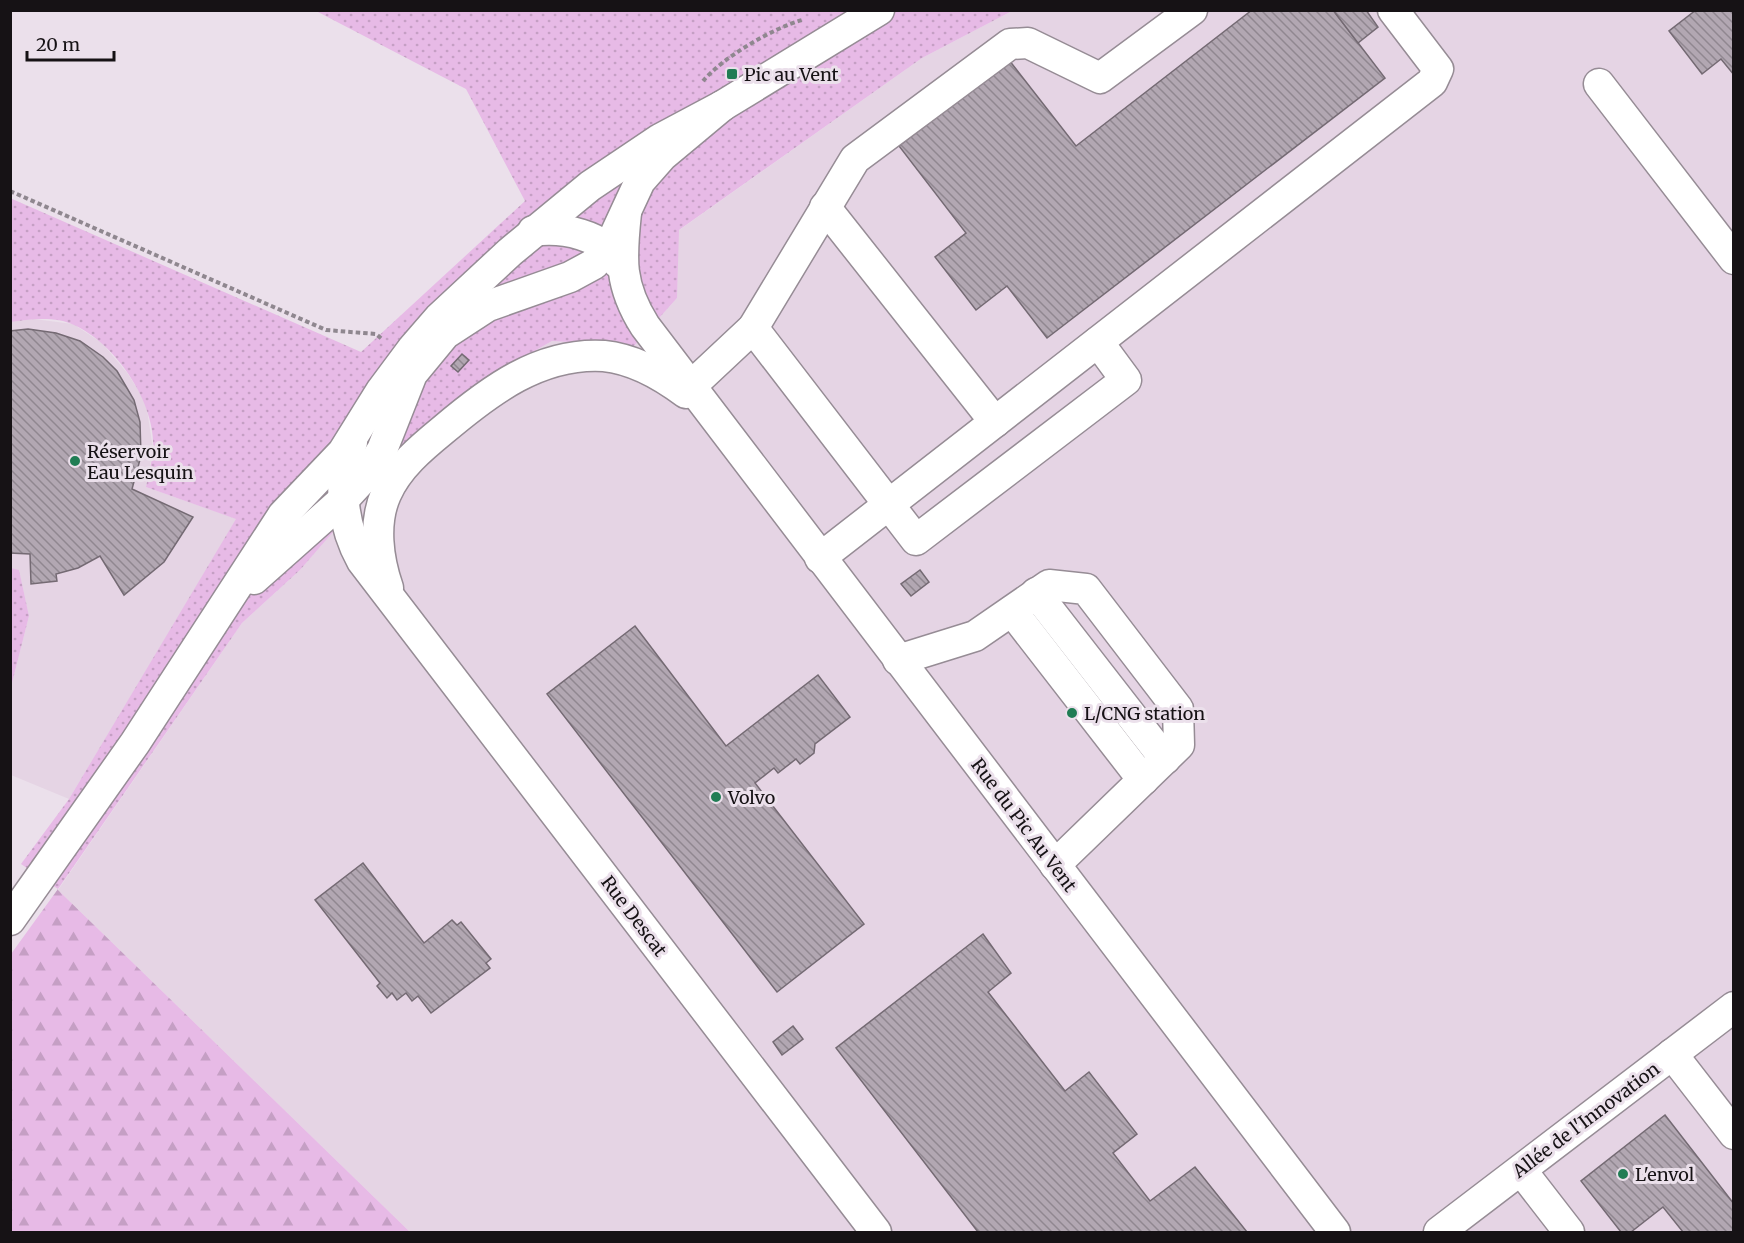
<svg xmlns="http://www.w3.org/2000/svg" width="1744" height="1243" viewBox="0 0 1744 1243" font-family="Merriweather,serif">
	<defs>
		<pattern id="grass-dots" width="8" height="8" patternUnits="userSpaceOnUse" patternTransform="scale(1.5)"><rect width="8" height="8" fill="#e7bae6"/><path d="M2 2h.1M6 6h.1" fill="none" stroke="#c59fc4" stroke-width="1.8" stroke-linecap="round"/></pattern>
		<pattern id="forest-firs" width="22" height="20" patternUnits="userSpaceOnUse" patternTransform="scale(1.5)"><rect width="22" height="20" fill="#e7bae6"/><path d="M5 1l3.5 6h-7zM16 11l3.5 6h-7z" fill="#c59fc4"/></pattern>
		<pattern id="building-back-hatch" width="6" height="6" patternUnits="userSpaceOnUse" patternTransform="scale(1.5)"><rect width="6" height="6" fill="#b2a7b2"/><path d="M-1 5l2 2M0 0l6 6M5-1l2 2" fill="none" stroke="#908790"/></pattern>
	</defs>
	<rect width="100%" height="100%" fill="#ebe0eb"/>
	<g fill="#e5d4e4">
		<path d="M1012 11H1733V1232H410L58 890 242 623 300 570 411 441 480 382 552 341 634 346 677 298 678 231 922 58Z"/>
		<path d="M34 319 73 324 102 343 128 374 146 403 153 449 146 487 237 519 69 799 11 775V687L29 616 19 571 11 568 10 322Z"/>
	</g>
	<g fill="url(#grass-dots)">
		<path d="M316 11H1012L922 58 679 230 677 298 634 346 552 341 480 382 412 441 300 570 242 623 58 889 21 864 69 799 236 519 146 487C148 475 152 463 153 451 157 404 116 344 74 325 56 316 29 319 11 322L10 198 361 352 525 201 466 89Z"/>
		<path d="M11 568 19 570 29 616 11 687Z"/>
	</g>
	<path fill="url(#forest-firs)" d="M58 889V890L410 1232H11V954Z"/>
	<g fill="url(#building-back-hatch)" stroke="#746a73" stroke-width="1.5">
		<path d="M1252 10H1333L1385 78 1047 338 1007 286 976 310 935 257 966 233 899 146 1009 60 1076 146Z"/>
		<path d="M1333 10H1366L1378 27 1358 43Z"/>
		<path d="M1696 10H1734V75L1721 59 1702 74 1669 31Z"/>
		<path d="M28 329 56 333 80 341 103 357 117 371 134 400 140 422 141 456 132 489 193 517 164 562 124 595 100 556 78 568 56 574 57 581 31 584 30 554 10 553V331Z"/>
		<path d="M462 354 469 360 458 372 451 366Z"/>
		<path d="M920 570 929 582 911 596 901 584Z"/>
		<path d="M635 626 726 746 818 675 850 717 815 744 814 753 800 764 796 759 778 773 774 768 755 783 864 924 777 992 547 694Z"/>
		<path d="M363 863 424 943 452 920 457 925 461 922 491 959 486 963 490 968 431 1013 418 996 412 1001 406 993 397 1000 392 993 387 998 377 986 380 983 315 900Z"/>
		<path d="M983 934 1011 973 988 992 1065 1091 1089 1072 1137 1134 1113 1153 1150 1201 1195 1167 1247 1232H978L836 1048Z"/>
		<path d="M793 1026 803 1039 782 1055 773 1042Z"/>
		<path d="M1665 1115 1734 1204V1232H1683L1663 1207 1631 1232H1621L1581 1181Z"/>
	</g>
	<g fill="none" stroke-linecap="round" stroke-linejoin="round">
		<defs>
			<g id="minor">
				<path d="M1599 84 1734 259"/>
				<path d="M825 207 995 422"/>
				<path d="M626 213C621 259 619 285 645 326L1335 1232"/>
				<path d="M533 231C561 227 605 234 618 263"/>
				<path d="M753 328 916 540 1126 380 1098 342"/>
				<path d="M690 387 753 328 855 159 1010 44 1028 43 1100 78 1192 10"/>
				<path d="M352 442C337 481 342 525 362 561L876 1232"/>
				<path d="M820 558 1432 82 1438 69 1393 10"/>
				<path d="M254 579 343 500 367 474 382 450 412 374 445 334 488 306 570 277 594 264 614 237 640 181 662 156 722 106 879 10"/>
				<path d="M388 588C378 559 373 523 386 494 398 467 421 448 443 430 489 391 540 352 604 356 634 359 662 375 686 393"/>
				<path d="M1036 593 1165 759"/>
				<path d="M1012 611 1143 780"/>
				<path d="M898 660 975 636 1049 585 1086 589 1178 709 1179 745 1055 865"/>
				<path d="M10 920 135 743 283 515 343 452 381 391 413 348 439 318 510 252 590 186 660 139 722 106"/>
				<path d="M1672 1054 1734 1134"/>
				<path d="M1521 1170 1569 1232"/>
				<path d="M1439 1232 1734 1007"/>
			</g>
		</defs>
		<use href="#minor" stroke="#968c95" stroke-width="33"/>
		<g stroke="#8f878f" stroke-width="4" stroke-dasharray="4.5 3" stroke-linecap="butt">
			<path d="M703 81C722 58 773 28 802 20"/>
			<path d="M10 191 326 330 376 334 383 340"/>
		</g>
		<use href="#minor" stroke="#fff" stroke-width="30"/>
	</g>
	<g fill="#207d54" stroke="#ebe0eb" stroke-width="2">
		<rect x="726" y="68" width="12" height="12" rx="3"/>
		<circle cx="75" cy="461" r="6"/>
		<circle cx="1072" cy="713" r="6"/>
		<circle cx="716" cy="797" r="6"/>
		<circle cx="1623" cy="1174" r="6"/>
	</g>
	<g text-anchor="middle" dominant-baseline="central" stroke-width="6" stroke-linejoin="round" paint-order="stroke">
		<g font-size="18" fill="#161215" stroke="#ebe0eb" text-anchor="start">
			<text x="744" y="74">Pic au Vent</text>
			<text x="87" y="451">Réservoir<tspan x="87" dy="21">Eau Lesquin</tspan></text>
			<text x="1084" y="713">L/CNG station</text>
			<text x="728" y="797">Volvo</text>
			<text x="1635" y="1174">L'envol</text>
		</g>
		<g font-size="18" fill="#161215" stroke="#ebe0eb">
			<text transform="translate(1024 825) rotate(53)">Rue du Pic Au Vent</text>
			<text transform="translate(634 916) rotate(53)">Rue Descat</text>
			<text transform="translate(1586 1120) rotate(-37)">Allée de l'Innovation</text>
		</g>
	</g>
	<rect width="1744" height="1243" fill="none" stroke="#161215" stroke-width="24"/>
	<path d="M27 51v9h87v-9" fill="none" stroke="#161215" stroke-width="3"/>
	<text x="36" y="51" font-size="18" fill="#161215" stroke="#ebe0eb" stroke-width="4.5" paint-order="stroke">20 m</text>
</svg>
